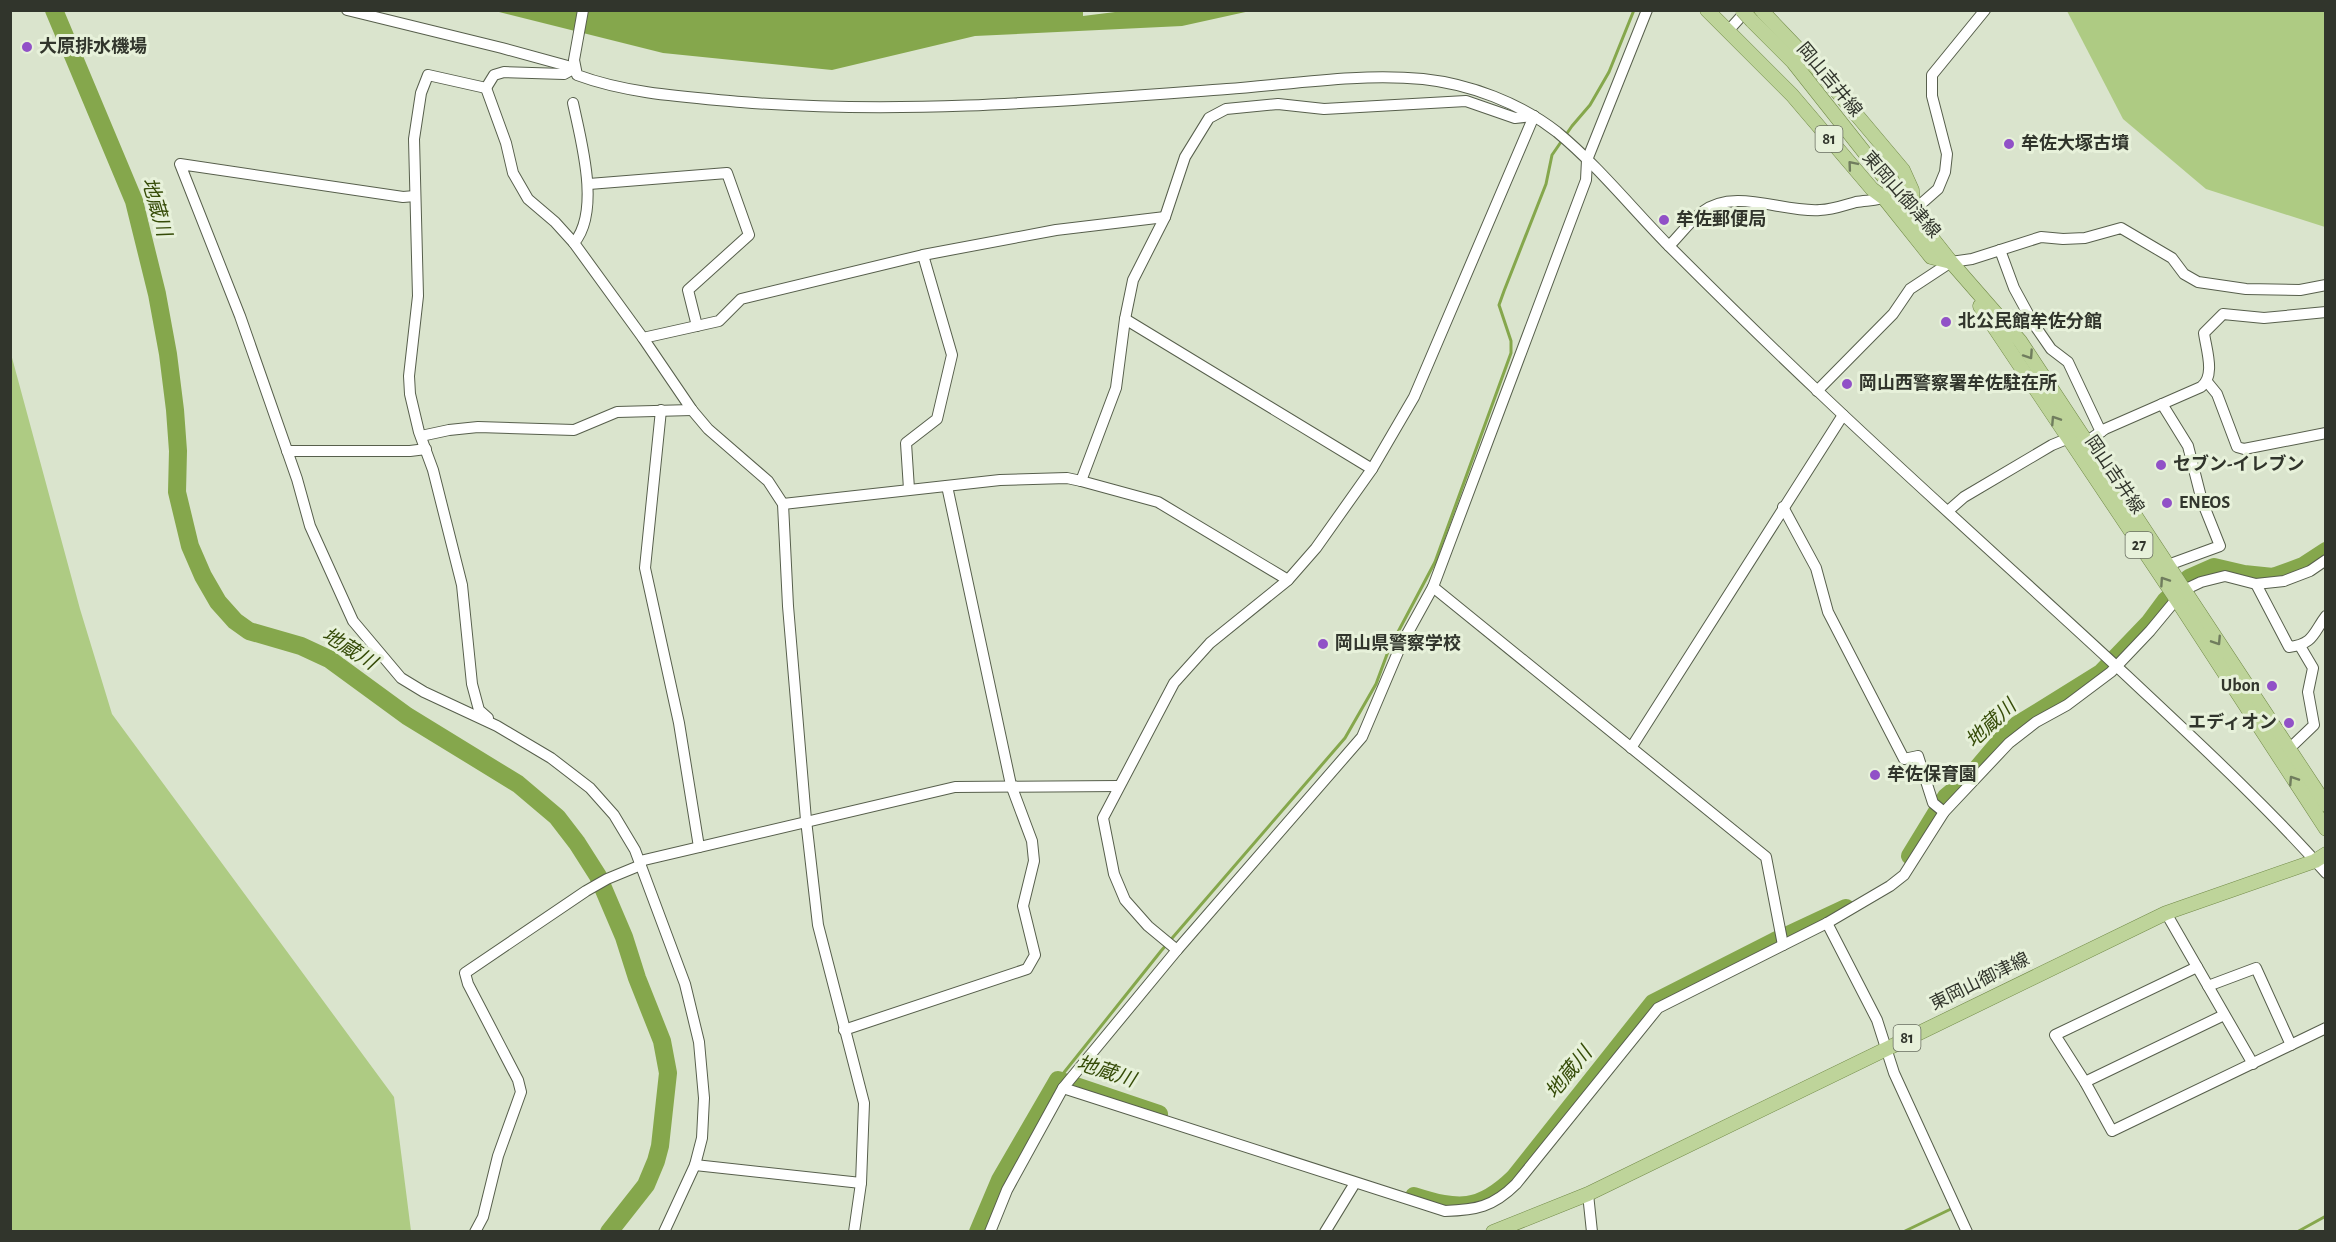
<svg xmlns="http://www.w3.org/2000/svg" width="2336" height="1242" viewBox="0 0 2336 1242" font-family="'Alegreya Sans','Noto Sans JP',sans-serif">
	<rect width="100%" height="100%" fill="#dae4cd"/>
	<g fill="#aecb83">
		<path d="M2067 11H2325V227L2206 189 2123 119Z"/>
		<path d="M11 354 80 609 112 714 394 1097 411 1231H11Z"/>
	</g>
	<path fill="#85a74c" d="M1083 10V16L1131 10 1250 11 1182 26 975 36 832 70 663 53 495 11Z"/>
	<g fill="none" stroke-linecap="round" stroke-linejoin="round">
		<g stroke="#85a74c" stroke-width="3">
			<path d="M1058 1080 1161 951 1345 738 1376 684 1389 649 1435 562 1511 353V341L1499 305 1504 291 1546 184 1552 155 1572 126 1590 105 1609 72 1634 10"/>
			<path d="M1385 1232H1398"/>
			<path d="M1903 1232 1953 1208"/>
			<path d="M2297 1232 2326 1216"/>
		</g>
		<g stroke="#85a74c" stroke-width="18">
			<path d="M54 10 134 201 157 294 168 354 175 410 178 451 177 492 190 546 203 576 218 602 235 621 249 631 301 646 329 659 407 716 518 784 557 817 577 843 598 876 624 937 637 978 662 1041 668 1073 660 1146 656 1161 646 1185 609 1232"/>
			<path d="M2189 578 2214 567 2244 574 2273 577 2303 566 2326 551"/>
			<path d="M1910 856 1946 797 1969 778 2002 739 2017 725 2101 673 2149 623 2166 600"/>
			<path d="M1414 1196C1458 1210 1479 1212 1514 1178L1653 1003 1775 941 1846 908"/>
			<path d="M978 1232 1000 1180 1058 1080 1159 1114"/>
		</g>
		<defs>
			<g id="minor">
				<path d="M347 10 502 48 575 68"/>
				<path d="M583 10 574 60 577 75C628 94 687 97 741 102 903 115 1065 101 1227 89 1293 84 1358 73 1423 79 1470 84 1520 103 1557 132 1597 165 1630 206 1666 243 1717 294 1769 345 1822 395 1922 490 2026 582 2127 676 2195 740 2264 803 2326 873"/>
				<path d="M1728 31 1747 10"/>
				<path d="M486 88 506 143 513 173 528 199 555 222 574 243 643 338 692 410 708 429 768 481 783 504 788 606 806 820 818 925 864 1103 861 1183 854 1232"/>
				<path d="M486 88 428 75 421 93 414 139 418 296 409 376 410 394 419 432 433 470 462 585 472 684 479 710 488 718"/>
				<path d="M486 88 494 75 504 72 564 74 575 68"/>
				<path d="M573 103C581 141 601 211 574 243"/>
				<path d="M589 184 727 173 749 235 688 290 697 326"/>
				<path d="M415 196 403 197 180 164 240 316 297 479 310 526 353 621 401 678 424 692 497 726 551 758 590 788 614 815 635 850 685 984 699 1042 704 1098 702 1138 695 1165 664 1232"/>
				<path d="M1913 211 1938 189 1945 172 1947 154 1932 96V75L1985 10"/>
				<path d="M1669 246C1680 235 1690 221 1702 212 1735 187 1783 213 1820 210 1832 210 1845 205 1856 202 1866 200 1880 201 1887 196"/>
				<path d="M2000 250 2014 288 2033 323 2051 349 2068 362 2101 432"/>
				<path d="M1125 319 1372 469"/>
				<path d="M643 338 719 321 741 299 923 255 1056 230 1165 217"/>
				<path d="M2208 383 2217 394 2237 447 2244 449 2326 433"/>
				<path d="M1817 391 1893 314 1910 289 1951 262 1972 259 2041 237 2063 239 2085 238 2121 228 2172 258 2184 274 2198 282 2246 289 2300 290 2326 285"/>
				<path d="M2162 404 2188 446 2202 501 2220 546 2168 565"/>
				<path d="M661 410 645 568 679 723 699 847"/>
				<path d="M421 436 449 430 478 427 574 430 617 412 692 410"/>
				<path d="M2080 446 2105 429 2201 387C2216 376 2206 349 2204 333L2223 314 2264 318 2326 312"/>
				<path d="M287 451H410L426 449"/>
				<path d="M1081 481 1116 388 1125 319 1133 280 1165 217 1185 157 1209 118 1226 109 1278 104 1324 109 1466 101 1515 118 1534 116"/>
				<path d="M909 489 906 443 937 419 952 355 923 255"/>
				<path d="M783 504 1000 480 1067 478 1081 481 1158 502 1288 580"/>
				<path d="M1783 507 1816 568 1828 612 1904 759 1918 756 1933 803 1944 812"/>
				<path d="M1948 511 1964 497 2052 445 2074 436"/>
				<path d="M2256 584 2289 647C2314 644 2313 633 2326 616"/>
				<path d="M1433 587 1766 857 1783 945"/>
				<path d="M1631 748 1843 415"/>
				<path d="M2289 749 2314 725 2308 692 2313 668 2300 646"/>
				<path d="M640 861 955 787 1119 786"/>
				<path d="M2166 913 2253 1064"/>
				<path d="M1827 923 1877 1020 1894 1073 1967 1232"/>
				<path d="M1177 950 1148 926 1125 900 1114 874 1103 818 1174 683 1210 643 1288 580 1316 548 1372 469 1414 397 1534 116"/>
				<path d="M2197 967 2055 1035 2085 1082 2112 1131 2326 1028"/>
				<path d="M2208 986 2256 968 2291 1045"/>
				<path d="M844 1030 1027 969 1035 955 1023 906 1034 861 1032 841 1011 785 947 486"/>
				<path d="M2085 1082 2224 1015"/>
				<path d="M1063 1088 1445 1211C1476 1210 1493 1207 1516 1184L1658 1008 1827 923 1890 886 1904 875 1944 812 2009 743 2036 722 2067 705 2111 672 2150 631 2184 590 2201 582 2225 576 2256 584 2284 581 2310 571 2326 560"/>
				<path d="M695 1165 861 1183"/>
				<path d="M1588 1194 1592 1232"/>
				<path d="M475 1232 483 1217 498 1156 521 1092 518 1080 468 984 465 973 586 891 607 879 641 865"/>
				<path d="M990 1232 1007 1190 1063 1088 1177 950 1362 737 1401 645 1433 587 1586 180 1587 160 1647 10"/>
				<path d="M1325 1232 1355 1183"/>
			</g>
			<g id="major">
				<path d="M1707 10 1792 95 1872 189 1884 198 1931 257 1951 262"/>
				<path d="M1761 10 1823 75 1903 170 1912 190 1913 211"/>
				<path d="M1752 21 1793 62 1951 262 2020 341 2326 805"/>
				<path d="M1980 306 2177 600 2326 829"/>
				<path d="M1493 1232 1588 1194 2166 913 2315 861 2326 854"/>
			</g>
		</defs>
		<use href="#minor" stroke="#575f4c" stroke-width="12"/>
		<use href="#major" stroke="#718a47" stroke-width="15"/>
		<use href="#minor" stroke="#fff" stroke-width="10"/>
		<use href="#major" stroke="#bed49a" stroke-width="14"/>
		<defs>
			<path id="major-bridge" d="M1742 10 1752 21"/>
		</defs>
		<use href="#major-bridge" stroke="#718a47" stroke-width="15" stroke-linecap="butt"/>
		<use href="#major-bridge" stroke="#bed49a" stroke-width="14"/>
	</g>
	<defs><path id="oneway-chevron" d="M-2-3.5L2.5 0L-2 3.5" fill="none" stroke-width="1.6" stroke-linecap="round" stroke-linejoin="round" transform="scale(1.5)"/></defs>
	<g stroke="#707d5e">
		<use href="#oneway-chevron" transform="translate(1852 165) rotate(-130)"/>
		<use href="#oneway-chevron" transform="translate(2029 355) rotate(56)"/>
		<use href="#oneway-chevron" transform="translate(2055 420) rotate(-123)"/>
		<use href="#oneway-chevron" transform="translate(2164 581) rotate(-124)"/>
		<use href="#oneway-chevron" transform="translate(2217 641) rotate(57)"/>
		<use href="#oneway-chevron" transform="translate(2293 780) rotate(-123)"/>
	</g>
	<g fill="#9151c7" stroke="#e7f1da" stroke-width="2">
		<circle cx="27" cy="47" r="6"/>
		<circle cx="2009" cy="144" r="6"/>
		<circle cx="1664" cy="220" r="6"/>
		<circle cx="1946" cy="322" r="6"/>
		<circle cx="1847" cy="384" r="6"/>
		<circle cx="2161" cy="465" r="6"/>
		<circle cx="2167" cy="503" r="6"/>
		<circle cx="1323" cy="644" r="6"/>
		<circle cx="2272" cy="686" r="6"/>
		<circle cx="2289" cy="723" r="6"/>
		<circle cx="1875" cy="775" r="6"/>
	</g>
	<g text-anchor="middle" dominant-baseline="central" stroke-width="6" stroke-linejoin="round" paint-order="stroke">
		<g fill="#e7f1da" stroke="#686d60" stroke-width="1.5">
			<rect x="1815.5" y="126" width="27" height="26" rx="4.5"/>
			<rect x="2125.5" y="532" width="27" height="26" rx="4.5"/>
			<rect x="1893.5" y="1025" width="27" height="26" rx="4.5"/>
		</g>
		<g font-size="16" font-weight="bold" fill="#31352c">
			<text x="1829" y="139">81</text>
			<text x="2139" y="545">27</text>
			<text x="1907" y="1038">81</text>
		</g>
		<g font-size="18" font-weight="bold" fill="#31352c" stroke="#e7f1da" text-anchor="start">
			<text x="39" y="47">大原排水機場</text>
			<text x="2021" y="144">牟佐大塚古墳</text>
			<text x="1676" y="220">牟佐郵便局</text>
			<text x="1958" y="322">北公民館牟佐分館</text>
			<text x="1859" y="384">岡山西警察署牟佐駐在所</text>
			<text x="2173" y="465">セブン-イレブン</text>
			<text x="2179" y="503">ENEOS</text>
			<text x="1335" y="644">岡山県警察学校</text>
			<text x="2260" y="686" text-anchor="end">Ubon</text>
			<text x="2277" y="723" text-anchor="end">エディオン</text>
			<text x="1887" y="775">牟佐保育園</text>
		</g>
		<g font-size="18" fill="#31352c" stroke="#e7f1da">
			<text transform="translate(1829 80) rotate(50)">岡山吉井線</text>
			<text transform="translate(1901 195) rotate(49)">東岡山御津線</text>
			<text transform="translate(2114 475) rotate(56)">岡山吉井線</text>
			<text transform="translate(1980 982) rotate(-26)">東岡山御津線</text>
		</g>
		<g font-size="20" font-style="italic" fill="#364c08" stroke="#e7f1da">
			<text transform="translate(156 207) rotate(74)">地蔵川</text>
			<text transform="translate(349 649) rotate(32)">地蔵川</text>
			<text transform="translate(1991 724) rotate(-43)">地蔵川</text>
			<text transform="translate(1106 1072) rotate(18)">地蔵川</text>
			<text transform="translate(1569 1073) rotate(-51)">地蔵川</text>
		</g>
	</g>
	<rect width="2336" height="1242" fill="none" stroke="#31352c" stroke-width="24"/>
</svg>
